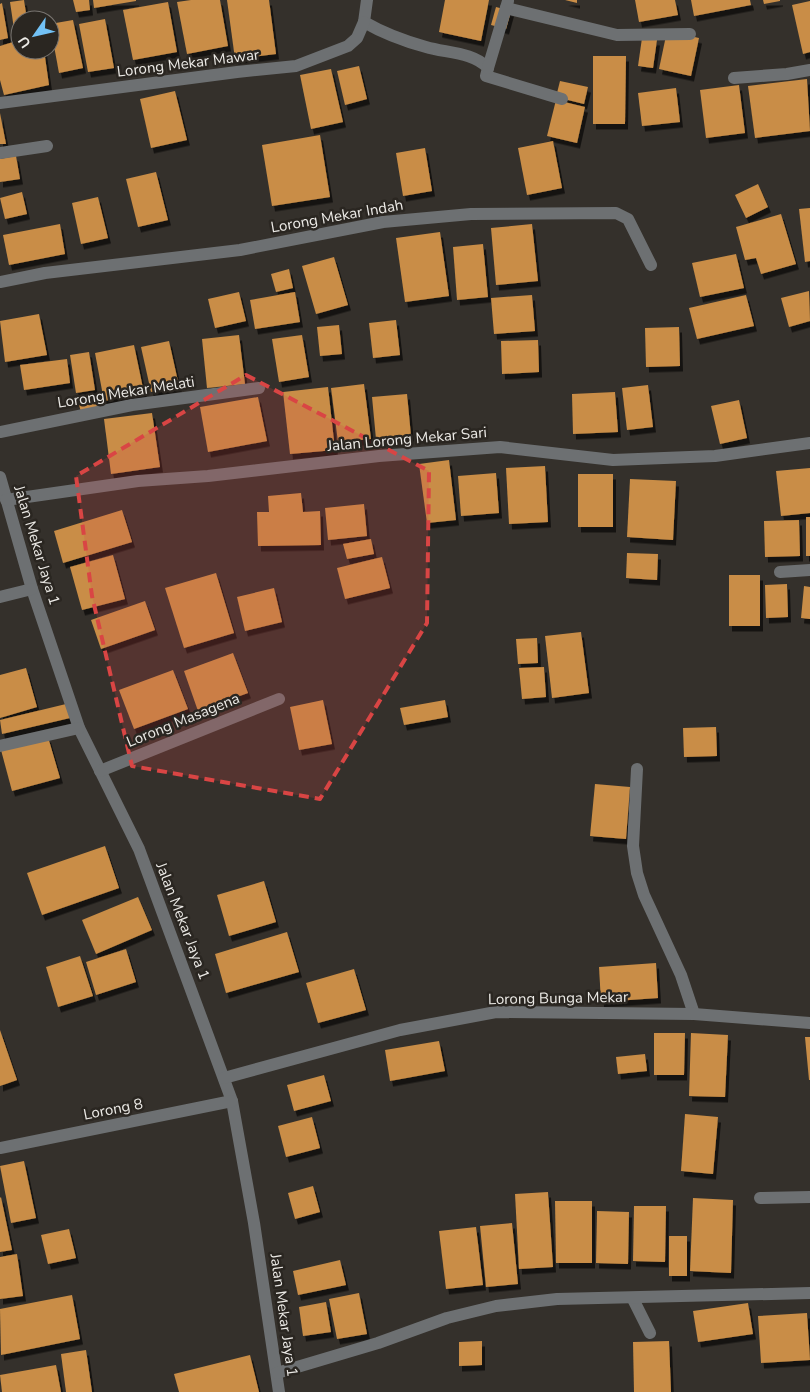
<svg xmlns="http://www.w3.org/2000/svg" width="810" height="1392" viewBox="0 0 810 1392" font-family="'Nunito Sans',sans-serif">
	<defs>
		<filter id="shadow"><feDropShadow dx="3" dy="5.5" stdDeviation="0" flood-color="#0009"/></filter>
	</defs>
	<rect width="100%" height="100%" fill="#34302b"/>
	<g fill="#c98d46" filter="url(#shadow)">
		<path d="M24 0 27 20H20V28L14 29 10 2Z"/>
		<path d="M73 0H89L90 10 76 12Z"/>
		<path d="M93 0H136V1L94 8Z"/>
		<path d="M191 0H220L228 46 187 54 177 2Z"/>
		<path d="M227 0H269L276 54 235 59Z"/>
		<path d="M445 0H489L481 41 439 32Z"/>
		<path d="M565 0H577V3Z"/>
		<path d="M635 0H675L678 15 639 22Z"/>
		<path d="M691 0H750L751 5 694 16Z"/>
		<path d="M763 0H780V1L764 4Z"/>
		<path d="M810 1V52L803 54 792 5Z"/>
		<path d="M168 2 177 52 133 60 123 10Z"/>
		<path d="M2 3 8 38 0 40V4Z"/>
		<path d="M496 7 511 11 506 29 491 25Z"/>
		<path d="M105 19 114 68 88 72 79 24Z"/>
		<path d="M73 20 83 68 59 73 50 24Z"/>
		<path d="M667 31 699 38 691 76 659 69Z"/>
		<path d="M642 38 657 40 653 68 638 66Z"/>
		<path d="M20 40V50H44L49 85 4 95 0 80V46Z"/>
		<path d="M593 56H626L625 124H593Z"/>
		<path d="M359 66 367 99 345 105 337 71Z"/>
		<path d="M331 69 343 122 311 129 300 75Z"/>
		<path d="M807 79 810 131 755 138 748 86Z"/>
		<path d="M560 81 588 87 584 104 556 97Z"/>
		<path d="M739 85 745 133 706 138 700 90Z"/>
		<path d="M676 88 680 122 642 126 638 93Z"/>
		<path d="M175 91 187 140 151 148 140 99Z"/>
		<path d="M556 100 585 107 577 143 547 136Z"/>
		<path d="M0 113 6 144H0Z"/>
		<path d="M320 135 330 197 272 206 262 145Z"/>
		<path d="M553 141 562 188 527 195 518 148Z"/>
		<path d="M425 148 432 191 403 196 396 153Z"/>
		<path d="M16 156 20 179 0 182V159Z"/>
		<path d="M156 172 168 220 138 227 126 179Z"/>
		<path d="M758 184 768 207 746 218 735 195Z"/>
		<path d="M22 192 27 214 5 219 0 198Z"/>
		<path d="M98 197 108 238 81 244 72 203Z"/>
		<path d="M810 208V261L805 262 799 209Z"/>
		<path d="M781 214 796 264 761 274 756 258 745 260 736 227Z"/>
		<path d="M60 224 65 254 9 265 3 235Z"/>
		<path d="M532 224 538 281 496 285 491 228Z"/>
		<path d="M440 232 449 296 405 302 396 238Z"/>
		<path d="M483 244 488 297 457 300 453 247Z"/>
		<path d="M736 254 744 288 700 297 692 263Z"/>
		<path d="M334 257 348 305 316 314 302 266Z"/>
		<path d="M289 269 293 288 276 292 271 274Z"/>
		<path d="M809 291 810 321 789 327 781 298Z"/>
		<path d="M239 292 246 321 215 328 208 299Z"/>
		<path d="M295 292 300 322 255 329 250 300Z"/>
		<path d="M532 295 535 331 494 334 491 298Z"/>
		<path d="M746 295 754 326 697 339 689 308Z"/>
		<path d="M39 314 47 355 5 362 0 321Z"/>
		<path d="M396 320 400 355 373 358 369 323Z"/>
		<path d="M339 325 342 354 320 356 317 327Z"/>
		<path d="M679 327 680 366 646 367 645 328Z"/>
		<path d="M239 335 245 384 207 388 202 339Z"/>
		<path d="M302 335 309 377 279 382 272 339Z"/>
		<path d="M538 340 539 372 502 374 501 341Z"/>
		<path d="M169 341 179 386 151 392 141 347Z"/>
		<path d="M134 345 144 393 104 401 95 353Z"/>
		<path d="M89 352 95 390 76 393 70 355Z"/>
		<path d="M67 359 70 383 24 390 20 365Z"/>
		<path d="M364 384 371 439 338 442 331 388Z"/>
		<path d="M648 385 653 427 627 430 622 388Z"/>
		<path d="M328 387 335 450 290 454 283 392Z"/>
		<path d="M615 392 618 432 573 434 572 394Z"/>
		<path d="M96 394 100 407 81 412 77 398Z"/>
		<path d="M407 394 411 436 376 439 372 397Z"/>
		<path d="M258 397 267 441 208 452 200 407Z"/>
		<path d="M739 400 747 438 720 444 711 406Z"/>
		<path d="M152 413 160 467 111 474 104 419Z"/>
		<path d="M449 460 456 520 427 523 419 464Z"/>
		<path d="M545 466 548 522 509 524 506 468Z"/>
		<path d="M810 468V513L781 516 776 471Z"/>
		<path d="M496 473 499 513 461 516 458 476Z"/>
		<rect x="578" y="474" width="35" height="53"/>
		<path d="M630 479 676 481 673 540 627 537Z"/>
		<path d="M301 493 303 512 320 511 321 545 258 546 257 512H269L268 496Z"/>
		<path d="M364 504 367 536 328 540 325 508Z"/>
		<path d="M122 510 132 542 63 563 54 531Z"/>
		<rect x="806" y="517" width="4" height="39"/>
		<path d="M799 520 800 556 765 557 764 521Z"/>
		<path d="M371 539 374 554 347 559 343 544Z"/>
		<path d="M627 553 658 554 657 580 626 578Z"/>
		<path d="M113 555 125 599 82 610 70 567Z"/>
		<path d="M382 557 390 588 345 599 337 568Z"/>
		<path d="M216 573 234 633 184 648 165 588Z"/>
		<rect x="729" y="575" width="31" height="51"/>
		<path d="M787 584 788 617 766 618 765 585Z"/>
		<path d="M804 586 810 587V619L801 618Z"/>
		<path d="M274 588 282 622 245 631 237 597Z"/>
		<path d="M145 601 155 630 101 649 91 620Z"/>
		<path d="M581 632 589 693 552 698 545 636Z"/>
		<path d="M537 638 538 663 518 664 516 639Z"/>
		<path d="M233 653 248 693 198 711 184 671Z"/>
		<path d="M544 667 546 697 522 699 519 668Z"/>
		<path d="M26 668 37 707 0 718V675Z"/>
		<path d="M173 670 188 709 134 729 119 690Z"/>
		<path d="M323 700 332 744 299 750 290 707Z"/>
		<path d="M445 700 448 717 404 725 400 708Z"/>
		<path d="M66 704 70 718 2 734 0 720Z"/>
		<path d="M716 727 717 756 684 757 683 728Z"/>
		<path d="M48 737 60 778 12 791 1 750Z"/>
		<path d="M595 784 630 787 626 839 590 836Z"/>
		<path d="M105 846 119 888 42 915 27 873Z"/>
		<path d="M264 881 276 922 229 936 217 895Z"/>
		<path d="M138 897 152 930 96 954 82 920Z"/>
		<path d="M287 932 299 972 226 993 215 954Z"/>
		<path d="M126 949 136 982 96 995 86 962Z"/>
		<path d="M80 956 93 996 58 1007 46 967Z"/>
		<path d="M656 963 658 998 601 1002 599 967Z"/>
		<path d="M354 969 366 1010 318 1023 306 983Z"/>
		<path d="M0 1030 17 1080 0 1086Z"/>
		<path d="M654 1033H685L684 1075H654Z"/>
		<path d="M691 1033 728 1035 725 1097 689 1096Z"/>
		<path d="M805 1037H810V1080H809Z"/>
		<path d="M439 1041 445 1071 390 1081 385 1050Z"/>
		<path d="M645 1054 647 1071 618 1074 616 1057Z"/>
		<path d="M324 1075 331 1101 294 1111 287 1085Z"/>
		<path d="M685 1114 718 1117 713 1174 681 1171Z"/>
		<path d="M312 1117 320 1148 286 1157 278 1126Z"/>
		<path d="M24 1161 36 1218 11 1223 0 1166Z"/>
		<path d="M313 1186 320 1212 295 1219 288 1193Z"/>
		<path d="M548 1192 553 1267 519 1269 515 1194Z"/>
		<path d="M1 1197 12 1250 0 1252V1198Z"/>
		<path d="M693 1198 733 1200 731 1273 690 1271Z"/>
		<path d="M555 1201H592V1263H556Z"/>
		<path d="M634 1206H666L665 1262 633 1261Z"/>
		<path d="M597 1211 629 1212 628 1264 596 1263Z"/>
		<path d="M512 1223 518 1284 486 1287 480 1226Z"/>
		<path d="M476 1227 483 1285 446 1289 439 1231Z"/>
		<path d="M69 1229 76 1258 48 1264 41 1235Z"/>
		<rect x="669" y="1236" width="18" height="40"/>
		<path d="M17 1254 23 1296 0 1299V1257Z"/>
		<path d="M340 1260 346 1285 298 1295 293 1271Z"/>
		<path d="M359 1293 367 1334 337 1339 329 1299Z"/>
		<path d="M72 1295 80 1339 1 1355 0 1309Z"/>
		<path d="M326 1302 331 1332 303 1336 299 1307Z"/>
		<path d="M748 1303 753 1334 698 1342 693 1311Z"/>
		<path d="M807 1313 810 1360 761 1363 758 1316Z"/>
		<path d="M482 1341V1365L459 1366V1342Z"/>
		<path d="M669 1341 671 1392H634L633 1342Z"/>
		<path d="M86 1350 92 1392H66L61 1354Z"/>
		<path d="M250 1355 259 1392H179L174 1374Z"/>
		<path d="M56 1365 61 1392H2L0 1375Z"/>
	</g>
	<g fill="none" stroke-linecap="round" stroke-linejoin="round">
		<g stroke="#6d7072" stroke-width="12">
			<path d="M367 0 364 22C383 33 404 41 426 47 446 53 473 52 488 68L486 76 562 99"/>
			<path d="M506 8 617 35 690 34"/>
			<path d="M488 68 508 1"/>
			<path d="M734 78 787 74 810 70"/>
			<path d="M0 103 237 72 296 66 348 46 357 38 364 22"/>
			<path d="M0 153 47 146"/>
			<path d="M0 282 45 273 240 250 383 222 471 214 616 213 628 219 651 265"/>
			<path d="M0 432 132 405 259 388"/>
			<path d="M0 477 32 589 79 728 139 849 232 1101 254 1223 279 1392"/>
			<path d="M6 500 138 481 208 476 379 456 500 447 613 460 715 456 810 443"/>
			<path d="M780 572 810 570"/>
			<path d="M0 597 32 589"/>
			<path d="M0 746 79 728"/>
			<path d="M637 769 633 846 637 873 644 895 681 975 694 1014"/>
			<path d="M100 771 279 699"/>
			<path d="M224 1078 400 1030 496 1012 694 1014 810 1023"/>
			<path d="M0 1148 232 1101"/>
			<path d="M760 1198 810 1197"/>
			<path d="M633 1299 650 1333"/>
			<path d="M277 1373 378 1343 447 1318 496 1306 557 1299 810 1293"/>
		</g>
	</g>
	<path fill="#d94544" fill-opacity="0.2" stroke="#d94544" stroke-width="4" stroke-dasharray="10 6" stroke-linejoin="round" d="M246 375 429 471 427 623 320 799 132 766 92 596 76 476Z"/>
	<g text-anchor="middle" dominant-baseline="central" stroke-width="5" stroke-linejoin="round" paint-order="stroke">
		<g font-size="15" fill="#eceae6" stroke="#2a2621">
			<text transform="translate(188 63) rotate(-7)">Lorong Mekar Mawar</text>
			<text transform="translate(337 216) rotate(-10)">Lorong Mekar Indah</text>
			<text transform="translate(126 392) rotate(-9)">Lorong Mekar Melati</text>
			<text transform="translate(407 439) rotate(-5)">Jalan Lorong Mekar Sari</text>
			<text transform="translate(37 545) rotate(73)">Jalan Mekar Jaya 1</text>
			<text transform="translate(183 720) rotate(-22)">Lorong Masagena</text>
			<text transform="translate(183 921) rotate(69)">Jalan Mekar Jaya 1</text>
			<text transform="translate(558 998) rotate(-1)">Lorong Bunga Mekar</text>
			<text transform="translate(113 1109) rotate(-11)">Lorong 8</text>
			<text transform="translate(284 1315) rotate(82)">Jalan Mekar Jaya 1</text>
		</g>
	</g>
	<g transform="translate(35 35) rotate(236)"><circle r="24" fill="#2a2621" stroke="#787470"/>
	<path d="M0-4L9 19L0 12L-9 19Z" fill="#72c1f5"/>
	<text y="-8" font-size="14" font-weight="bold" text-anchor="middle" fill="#eceae6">U</text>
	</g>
</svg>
